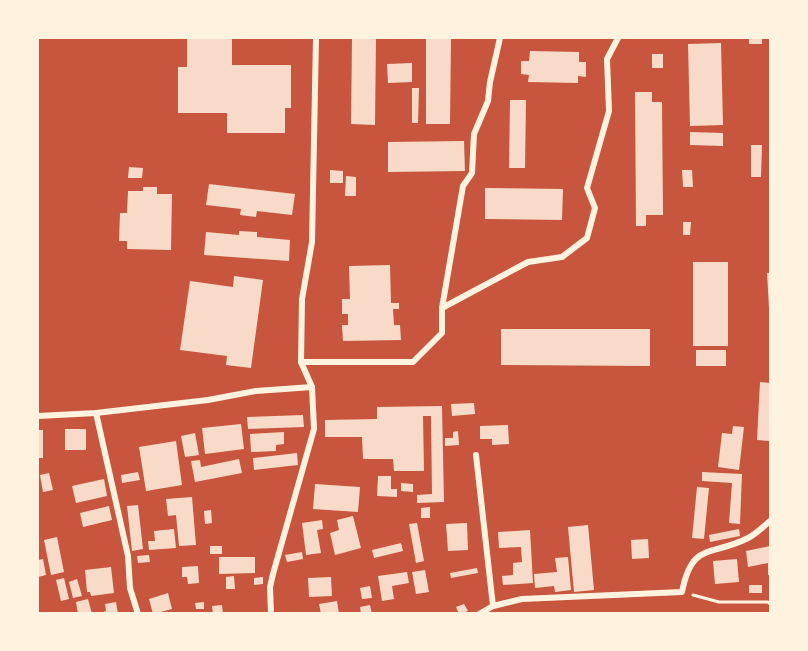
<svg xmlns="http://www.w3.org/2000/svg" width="808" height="651" viewBox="0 0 808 651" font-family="Spectral,serif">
	<rect width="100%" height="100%" fill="#c8553d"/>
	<g fill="#f7dbc8">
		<path d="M187 38H232V65H291V108H285V133H227V113H178V67H187Z"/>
		<path d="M352 38H376L375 125 351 124Z"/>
		<path d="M426 38H451L450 124H426Z"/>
		<rect x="749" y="38" width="13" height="6"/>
		<path d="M721 43 723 125 690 126 688 44Z"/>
		<path d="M530 51 579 52V62H586V77L578 76V83L528 82 529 75 521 74V61H529Z"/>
		<rect x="652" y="54" width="11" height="14"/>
		<path d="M412 63V82L388 83 387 64Z"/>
		<path d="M412 88H419L418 123H412Z"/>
		<path d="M635 92H652V102H662L663 215H646V226H636Z"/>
		<path d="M510 100H526L525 168H509Z"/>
		<path d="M690 132 723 133V146L690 145Z"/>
		<path d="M464 141 465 171 388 172V142Z"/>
		<path d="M751 145H762L761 177H751Z"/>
		<path d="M129 167 143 168 142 178H128Z"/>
		<path d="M330 170 343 171V183H330Z"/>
		<path d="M682 170H692L693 187H683Z"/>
		<path d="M346 176 356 177V196H345Z"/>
		<path d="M209 184 295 194 292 215 257 211 256 217 240 215 241 209 206 205Z"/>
		<path d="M143 187H157V194H172L171 250 127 249V241H119L120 213H127L128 191H143Z"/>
		<path d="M485 188 563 189 562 220 485 219Z"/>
		<path d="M683 222H691L690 235H683Z"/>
		<path d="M239 231 257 232V237L290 240 289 261 204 255 206 232 239 235Z"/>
		<rect x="693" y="262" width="35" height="84"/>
		<path d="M390 265 391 303H399V309H393L394 325H400L401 340 343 341 342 325H348V314H342V299H350L349 266Z"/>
		<path d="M767 273H770V308H769Z"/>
		<path d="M234 276 263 280 251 368 226 365 227 356 180 350 190 281 233 287Z"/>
		<path d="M501 329H650V366L501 365Z"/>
		<rect x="696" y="350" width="30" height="16"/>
		<path d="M760 382 770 383V441L757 440Z"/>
		<path d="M474 403 475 414 452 416 451 404Z"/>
		<path d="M442 406 444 502 417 503V495L432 494 431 416H423L424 471H394L393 459H363L362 437H325V420L377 419V407Z"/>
		<path d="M303 415 304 427 248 429 247 417Z"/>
		<path d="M241 424 244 449 205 454 202 428Z"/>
		<path d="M508 425 509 444 492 445V439H480V426Z"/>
		<path d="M733 426 744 427 739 470 718 467 722 433 732 434Z"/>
		<rect x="65" y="429" width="21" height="21"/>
		<rect x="38" y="430" width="5" height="28"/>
		<path d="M458 431 459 445 445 446V438H453V432Z"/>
		<path d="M284 432V444L276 445V451L251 452 250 434Z"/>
		<path d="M195 433 199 455 185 457 181 436Z"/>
		<path d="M176 441 182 485 146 491 139 447Z"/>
		<path d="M297 453 298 465 254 470 253 458Z"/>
		<path d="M239 459 242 473 195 482 191 461 200 460 201 467Z"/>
		<path d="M138 472 140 480 122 483 121 475Z"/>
		<path d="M702 472 742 474 740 524 729 523 732 483 702 481Z"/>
		<path d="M49 473 53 490 43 492 40 475Z"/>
		<path d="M378 476H391V489H397V497L377 496Z"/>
		<path d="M104 479 107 496 76 503 72 486Z"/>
		<path d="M401 483 413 484V492L401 491Z"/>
		<path d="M315 484 360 487 358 512 313 509Z"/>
		<path d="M697 487 709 488 704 539 692 538Z"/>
		<path d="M192 497 196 545 179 546 176 515 168 516 166 499Z"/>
		<path d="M138 505 143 549 132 551 127 506Z"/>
		<path d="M109 506 112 520 83 527 80 513Z"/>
		<path d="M430 507V518H421V508Z"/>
		<path d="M211 510 212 523 205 524 204 511Z"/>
		<path d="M353 516 361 548 335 555 330 533 339 530 337 520Z"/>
		<path d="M322 520 323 529 317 530 321 553 306 555 302 523Z"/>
		<path d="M417 523 424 561 416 563 409 524Z"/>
		<path d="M467 523 468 550 448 551 446 524Z"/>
		<path d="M588 525 594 590 574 592 568 527Z"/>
		<path d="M174 529 176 548 149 550 148 541H155L154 531Z"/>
		<path d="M739 529 740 536 710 542 709 535Z"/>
		<path d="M530 530 533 583 503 585 502 576 513 575V563L522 562 521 547 499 548 498 532Z"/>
		<path d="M57 537 64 572 51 575 44 540Z"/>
		<path d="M648 539 649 558 632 559 631 540Z"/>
		<path d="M401 543 403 551 374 558 372 550Z"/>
		<rect x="210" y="546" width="12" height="8"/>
		<path d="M770 546V575H768V563L748 567 746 551Z"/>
		<path d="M302 552 303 559 287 562 285 555Z"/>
		<path d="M149 555 150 562 138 563 137 556Z"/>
		<path d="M219 557H255V573L219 574Z"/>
		<path d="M568 557 571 590 555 592 554 586 535 588 534 574 557 572 555 558Z"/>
		<path d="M43 559 46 575 38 577V560Z"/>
		<path d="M737 559 739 582 715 584 713 561Z"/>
		<path d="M198 566 199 583 188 584 187 577H182V567Z"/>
		<path d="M111 567 114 593 91 596 90 592H87L85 570Z"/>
		<path d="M477 568 478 573 451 578 450 573Z"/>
		<path d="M425 570 429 592 416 594 412 572Z"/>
		<path d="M407 572 409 583 392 586 394 599 382 601 378 576Z"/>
		<path d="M234 576 235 589H226V577Z"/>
		<path d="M263 577V584L254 585V578Z"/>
		<path d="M331 577 332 596 309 597 308 578Z"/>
		<path d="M64 578 69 599 61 601 56 580Z"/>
		<path d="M77 579 82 596 73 598 69 582Z"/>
		<rect x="749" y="585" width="13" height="8"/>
		<path d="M370 586 372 598 362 599 360 588Z"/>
		<path d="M168 593 172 609 153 614 149 599Z"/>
		<path d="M88 599 92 614H78L76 602Z"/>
		<path d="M337 601 339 614H321L319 604Z"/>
		<path d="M116 602 118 614H99L106 611 105 604Z"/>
		<path d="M204 602V609H196L195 603Z"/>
		<path d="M464 604 468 611 459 614 456 607Z"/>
		<path d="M222 605 223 614H213L212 606Z"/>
		<path d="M370 605 372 614H361L360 607Z"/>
	</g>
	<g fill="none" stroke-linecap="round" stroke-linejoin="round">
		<path stroke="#fff3e0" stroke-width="3" d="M693 595 719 602H768L770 604"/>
		<g stroke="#fff3e0" stroke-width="6">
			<path d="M442 308 463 186 472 173 474 134 488 101 490 82 500 38"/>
			<path d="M301 362 302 299 312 242 316 38"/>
			<path d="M96 413 128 556 130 588 138 614"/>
			<path d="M38 416 96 413 208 400 256 391 312 387"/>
			<path d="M476 455 493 606"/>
			<path d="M271 614 270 587 273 574 314 429 312 387 301 362H413L442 333V308L528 262 562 257 587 238 595 208 587 188 609 111 607 59 618 38"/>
			<path d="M479 614 493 606 522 599 682 592C692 541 711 557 748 538 756 534 763 527 770 521"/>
		</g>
	</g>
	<rect width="808" height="651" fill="none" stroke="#fff3e0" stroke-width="78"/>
</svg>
